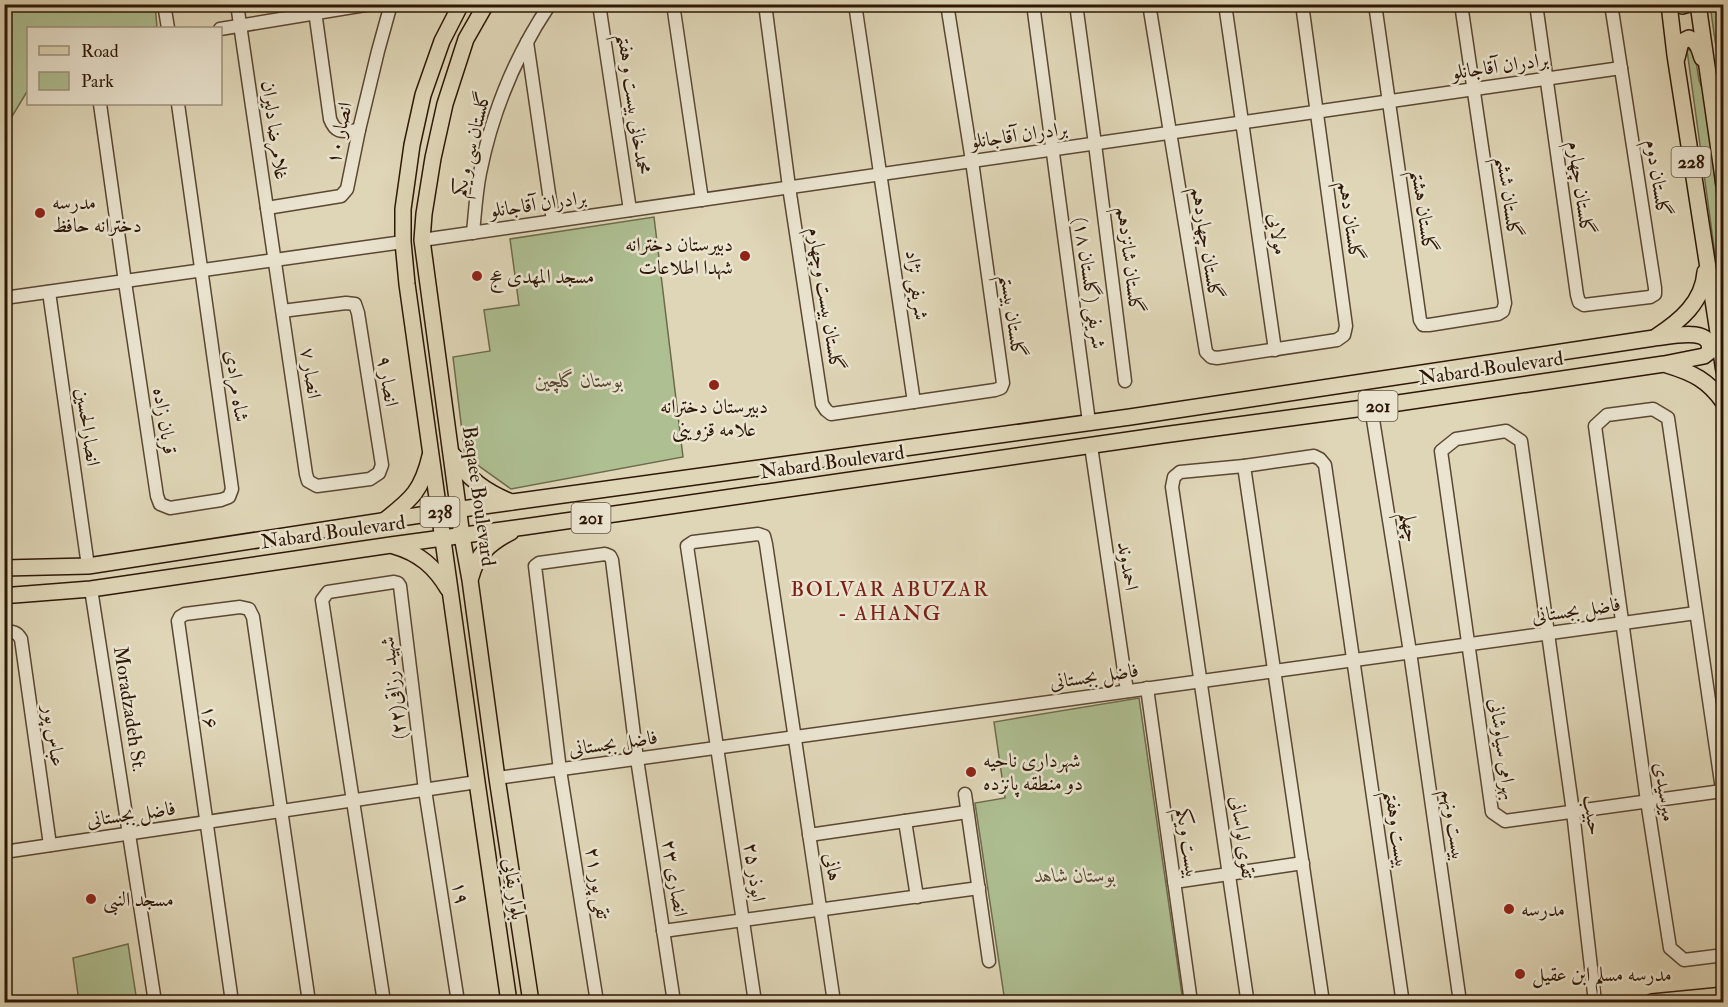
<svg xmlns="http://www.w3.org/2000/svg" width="1728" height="1007" viewBox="0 0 1728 1007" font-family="'IM FELL Double Pica',Amiri,serif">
	<rect width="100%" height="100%" fill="#dfd6b7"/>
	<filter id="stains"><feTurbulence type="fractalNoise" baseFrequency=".00333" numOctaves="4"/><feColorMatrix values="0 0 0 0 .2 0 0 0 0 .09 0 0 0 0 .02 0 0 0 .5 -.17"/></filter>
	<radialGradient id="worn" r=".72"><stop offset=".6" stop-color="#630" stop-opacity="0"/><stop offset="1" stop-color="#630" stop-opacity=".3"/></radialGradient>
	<g fill="#aebf92" stroke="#6e6b4c" stroke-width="1.5">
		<path d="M5 4 155 5 157 27 149 28H28V90L5 128Z"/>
		<path d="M1710 5H1723V96Z"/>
		<path d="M1687 50H1692L1695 55 1699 80 1708 105 1723 265V313Z"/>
		<path d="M654 217 683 457 511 489 465 456 453 357 490 351 484 310 519 305 510 239Z"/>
		<path d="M1139 698 1183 1002H1005L975 803 1005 798 994 722Z"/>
		<path d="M128 944 137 1002H79L73 958Z"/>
	</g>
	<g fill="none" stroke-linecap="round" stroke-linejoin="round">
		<defs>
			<g id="minor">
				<path d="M164 4 168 28"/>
				<path d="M237 4 306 474 308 481 317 486 370 479 379 473 382 465 358 313 355 304 346 303 282 311"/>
				<path d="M314 4 330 119C336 135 344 131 359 130"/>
				<path d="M599 4 630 210"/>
				<path d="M673 4 702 200"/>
				<path d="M765 4 789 187 822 404 826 410 831 414 995 390 1001 388 1003 383 972 161 947 4"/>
				<path d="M855 4 914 402"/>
				<path d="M1033 4 1089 422"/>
				<path d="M1076 4 1095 144 1125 381"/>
				<path d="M1149 4 1206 352 1211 357 1217 358 1337 340 1344 335 1346 326 1302 4"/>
				<path d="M1225 4 1275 350"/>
				<path d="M1375 4 1420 320 1423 325H1429L1498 314 1503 311 1505 303 1461 4"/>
				<path d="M1536 4 1577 295 1579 302 1584 305 1650 297 1655 294V288L1611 4"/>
				<path d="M220 29 371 4"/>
				<path d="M527 42 553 221"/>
				<path d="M100 104 125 282 157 496 160 504 170 508 221 500 229 497 232 489 178 104"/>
				<path d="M267 208 341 196 347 189 359 130 378 51 391 4"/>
				<path d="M473 233C475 213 476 193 480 173 492 113 515 56 550 4"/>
				<path d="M422 240 1621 68"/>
				<path d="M49 292 88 566"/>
				<path d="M4 298 403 242"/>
				<path d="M1371 407 1410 652 1460 1002"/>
				<path d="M1091 446 1127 691"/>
				<path d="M1244 466 1323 1002"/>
				<path d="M91 589 155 1002"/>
				<path d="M4 632C13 631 17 632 21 639L50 845"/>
				<path d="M1147 688 1191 1002"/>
				<path d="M497 778 1696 613"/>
				<path d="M965 794 989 961"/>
				<path d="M1724 803 1668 418 1653 409 1607 415 1595 426 1647 801 1670 948 1684 960 1724 955"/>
				<path d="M905 821 917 897"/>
				<path d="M809 835 967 812"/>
				<path d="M4 852 477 782"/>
				<path d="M1174 882 1303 863"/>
				<path d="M663 931 979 888"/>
				<path d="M1247 998 1172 487 1174 477 1180 472 1244 466 1314 456 1320 459 1325 465 1402 997 1397 1002"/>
				<path d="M232 1002 178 621 180 617 185 614 240 607 249 609 253 617 309 1002"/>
				<path d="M384 1002 322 600 328 592 394 582 398 583 400 586 425 790 458 1002"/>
				<path d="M597 1002 560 770 535 566 539 563 605 554 610 556 612 560 637 759 674 1002"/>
				<path d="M755 1002 687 546 693 542 758 534 764 536 766 544 834 1002"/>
				<path d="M1595 1002 1573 812 1521 441 1506 431 1456 439 1441 451 1492 812 1505 821 1722 791"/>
			</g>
			<g id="major">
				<path d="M461 4 442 41 423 95 412 145 403 209V242L407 284 477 782 509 1002"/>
				<path d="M486 4 466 39 445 104 433 158 424 214 422 240 462 536 470 580 497 778 531 1002"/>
				<path d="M1669 4 1675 55 1724 371"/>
				<path d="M1680 4 1682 6 1689 4"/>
				<path d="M1698 4 1724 185"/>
				<path d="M1677 58 1681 42 1689 38C1698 42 1699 49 1702 58"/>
				<path d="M1657 336C1680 321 1703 302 1705 272"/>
				<path d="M1667 365C1693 373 1708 380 1724 403"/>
				<path d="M454 456C467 479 487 492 511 502"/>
				<path d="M385 520C412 499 422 490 430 456"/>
				<path d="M394 546C419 553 435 567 448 589"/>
				<path d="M4 568 88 566 440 512 1130 417 1654 338C1668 337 1715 325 1709 352L1704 356 1664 364 1371 407 1163 435 524 527 391 545 91 589 14 595H4"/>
				<path d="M471 577C477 554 490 543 511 532"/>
				<path d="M1652 1002 1724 995"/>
			</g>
		</defs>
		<use href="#minor" stroke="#5a4732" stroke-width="15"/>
		<use href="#major" stroke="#2d1706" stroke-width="18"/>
		<use href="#minor" stroke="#eae4d0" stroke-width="12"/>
		<use href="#major" stroke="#dfd6b7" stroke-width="15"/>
	</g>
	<g fill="#8f2418" stroke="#eae4d0" stroke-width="2">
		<circle cx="40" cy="213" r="6"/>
		<circle cx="745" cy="256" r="6"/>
		<circle cx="477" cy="276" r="6"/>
		<circle cx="714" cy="385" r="6"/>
		<circle cx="971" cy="772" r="6"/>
		<circle cx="91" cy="899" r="6"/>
		<circle cx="1509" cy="909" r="6"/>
		<circle cx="1520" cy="974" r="6"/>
	</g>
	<g text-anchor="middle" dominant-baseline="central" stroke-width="5" stroke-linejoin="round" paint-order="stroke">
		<g fill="#eae4d0" stroke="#665443" stroke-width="1.5">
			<rect x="1671.5" y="147" width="39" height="30" rx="4.5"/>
			<rect x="1358.5" y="391" width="39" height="30" rx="4.5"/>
			<rect x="420.5" y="497" width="39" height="30" rx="4.5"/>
			<rect x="571.5" y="503" width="39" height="30" rx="4.5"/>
		</g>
		<g font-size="18" font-weight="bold" fill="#2d1706">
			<text x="1691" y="162">228</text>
			<text x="1378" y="406">201</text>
			<text x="440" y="512">238</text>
			<text x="591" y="518">201</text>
		</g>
		<g font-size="20" fill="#2d1706" stroke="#eae4d0">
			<text transform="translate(1500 66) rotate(-8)">برادران آقاجانلو</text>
			<text transform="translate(634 104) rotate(82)">محمدخانی بیست و هفتم</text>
			<text transform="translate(275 130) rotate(82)">غلامرضا دلیران</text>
			<text transform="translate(339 133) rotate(-78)">انصار ۱۰</text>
			<text transform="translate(1019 135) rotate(-8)">برادران آقاجانلو</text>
			<text transform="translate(471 144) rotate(-76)">گلستان سی و یکم</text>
			<text transform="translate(1658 178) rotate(81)">گلستان دوم</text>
			<text transform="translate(1581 188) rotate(82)">گلستان چهارم</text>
			<text transform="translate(1509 197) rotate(82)">گلستان ششم</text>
			<text transform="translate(538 204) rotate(-8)">برادران آقاجانلو</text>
			<text transform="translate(1424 211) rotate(82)">گلستان هشتم</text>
			<text transform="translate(1351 221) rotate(82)">گلستان دهم</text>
			<text transform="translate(1278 234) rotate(82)">مولایی</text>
			<text transform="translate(1207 243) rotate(81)">گلستان چهاردهم</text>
			<text transform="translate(1130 260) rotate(83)">گلستان شانزدهم</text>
			<text transform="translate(1090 283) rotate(82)">شریفی (گلستان ۱۸)</text>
			<text transform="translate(917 285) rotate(82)">شریفی نژاد</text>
			<text transform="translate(826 299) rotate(81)">گلستان بیست وچهارم</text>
			<text transform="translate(1013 316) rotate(82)">گلستان بیستم</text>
			<text transform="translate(1491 368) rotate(-8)">Nabard Boulevard</text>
			<text transform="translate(311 373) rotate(82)">انصار ۷</text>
			<text transform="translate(388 381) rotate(81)">انصار ۹</text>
			<text transform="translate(237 386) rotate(82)">شاه مرادی</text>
			<text transform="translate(165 421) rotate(81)">قربان زاده</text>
			<text transform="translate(88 427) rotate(82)">انصارالحسین</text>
			<text transform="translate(832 462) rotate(-8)">Nabard Boulevard</text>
			<text transform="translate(479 496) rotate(82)">Baqaee Boulevard</text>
			<text transform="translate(1410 527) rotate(81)">چهلم</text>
			<text transform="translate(333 532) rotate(-8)">Nabard Boulevard</text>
			<text transform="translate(1128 566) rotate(81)">احمدوند</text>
			<text transform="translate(1576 610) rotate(-8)">فاضل بجستانی</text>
			<text transform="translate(1094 676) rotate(-8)">فاضل بجستانی</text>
			<text transform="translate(393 688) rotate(-97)">شهید رزاقی(۲۲)</text>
			<text transform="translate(130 709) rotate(81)">Moradzadeh St.</text>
			<text transform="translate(210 717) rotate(82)">۱۶</text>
			<text transform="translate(54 736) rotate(82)">عباس پور</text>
			<text transform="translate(613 743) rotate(-8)">فاضل بجستانی</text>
			<text transform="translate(1503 749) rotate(82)">بهرامی سیاوشانی</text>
			<text transform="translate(1665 792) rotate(82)">میرسیدی</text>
			<text transform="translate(131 814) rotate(-8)">فاضل بجستانی</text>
			<text transform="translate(1593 815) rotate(83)">حبیب</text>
			<text transform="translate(1454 825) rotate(82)">بیست ونهم</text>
			<text transform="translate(1397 829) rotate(82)">بیست وهفتم</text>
			<text transform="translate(1243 837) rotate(82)">تقوی لواسانی</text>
			<text transform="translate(1188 843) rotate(82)">بیست ویکم</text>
			<text transform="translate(833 867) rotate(81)">هانی</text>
			<text transform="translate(755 872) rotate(82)">ابوذر ۲۵</text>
			<text transform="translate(675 878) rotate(81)">انصاری ۲۳</text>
			<text transform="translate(598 883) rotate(81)">تقی پور ۲۱</text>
			<text transform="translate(514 889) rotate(82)">بلوار بقایی</text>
			<text transform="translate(461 893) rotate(81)">۱۹</text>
		</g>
		<g font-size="20" fill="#2d1706" stroke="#eae4d0" text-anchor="start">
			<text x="52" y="202">مدرسه<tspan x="52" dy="23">دخترانه حافظ</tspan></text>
			<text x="733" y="244" text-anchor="end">دبیرستان دخترانه<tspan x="733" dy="23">شهدا اطلاعات</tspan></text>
			<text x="489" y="276">مسجد المهدی عج</text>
			<text x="714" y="406" text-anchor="middle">دبیرستان دخترانه<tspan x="714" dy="23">علامه قزوینی</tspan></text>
			<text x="983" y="760">شهرداری ناحیه<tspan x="983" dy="23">دو منطقه پانزده</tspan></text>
			<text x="103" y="899">مسجد النبی</text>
			<text x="1521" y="909">مدرسه</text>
			<text x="1532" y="974">مدرسه مسلم ابن عقیل</text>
		</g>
		<g font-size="20" font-style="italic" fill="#544930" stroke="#eae4d0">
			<text x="579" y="380">بوستان گلچین</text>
			<text x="1075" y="875">بوستان شاهد</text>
		</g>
		<g font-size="21" letter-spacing="1.5" fill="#7a1f14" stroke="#eae4d0">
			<text x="890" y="589">BOLVAR ABUZAR<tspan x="890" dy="24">- AHANG</tspan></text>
		</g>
	</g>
	<rect width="1728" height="1007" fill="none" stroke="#dfd6b7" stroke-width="24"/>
	<rect x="6" y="6" width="1716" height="995" fill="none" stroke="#2d1706" stroke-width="3"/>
	<rect x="12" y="12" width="1704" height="983" fill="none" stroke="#2d1706" stroke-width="1.5"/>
	<rect x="27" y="27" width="195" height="78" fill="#eae4d0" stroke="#9e927f" stroke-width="1.5"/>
	<rect x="39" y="46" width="30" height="9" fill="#dfd6b7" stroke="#9e927f" stroke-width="1.5"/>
	<text x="81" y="57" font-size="18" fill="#2d1706">Road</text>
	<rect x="39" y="72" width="30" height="18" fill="#aebf92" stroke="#9e927f" stroke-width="1.5"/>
	<text x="81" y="87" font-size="18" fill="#2d1706">Park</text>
	<rect width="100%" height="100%" filter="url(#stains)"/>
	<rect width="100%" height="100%" fill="url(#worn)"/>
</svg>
